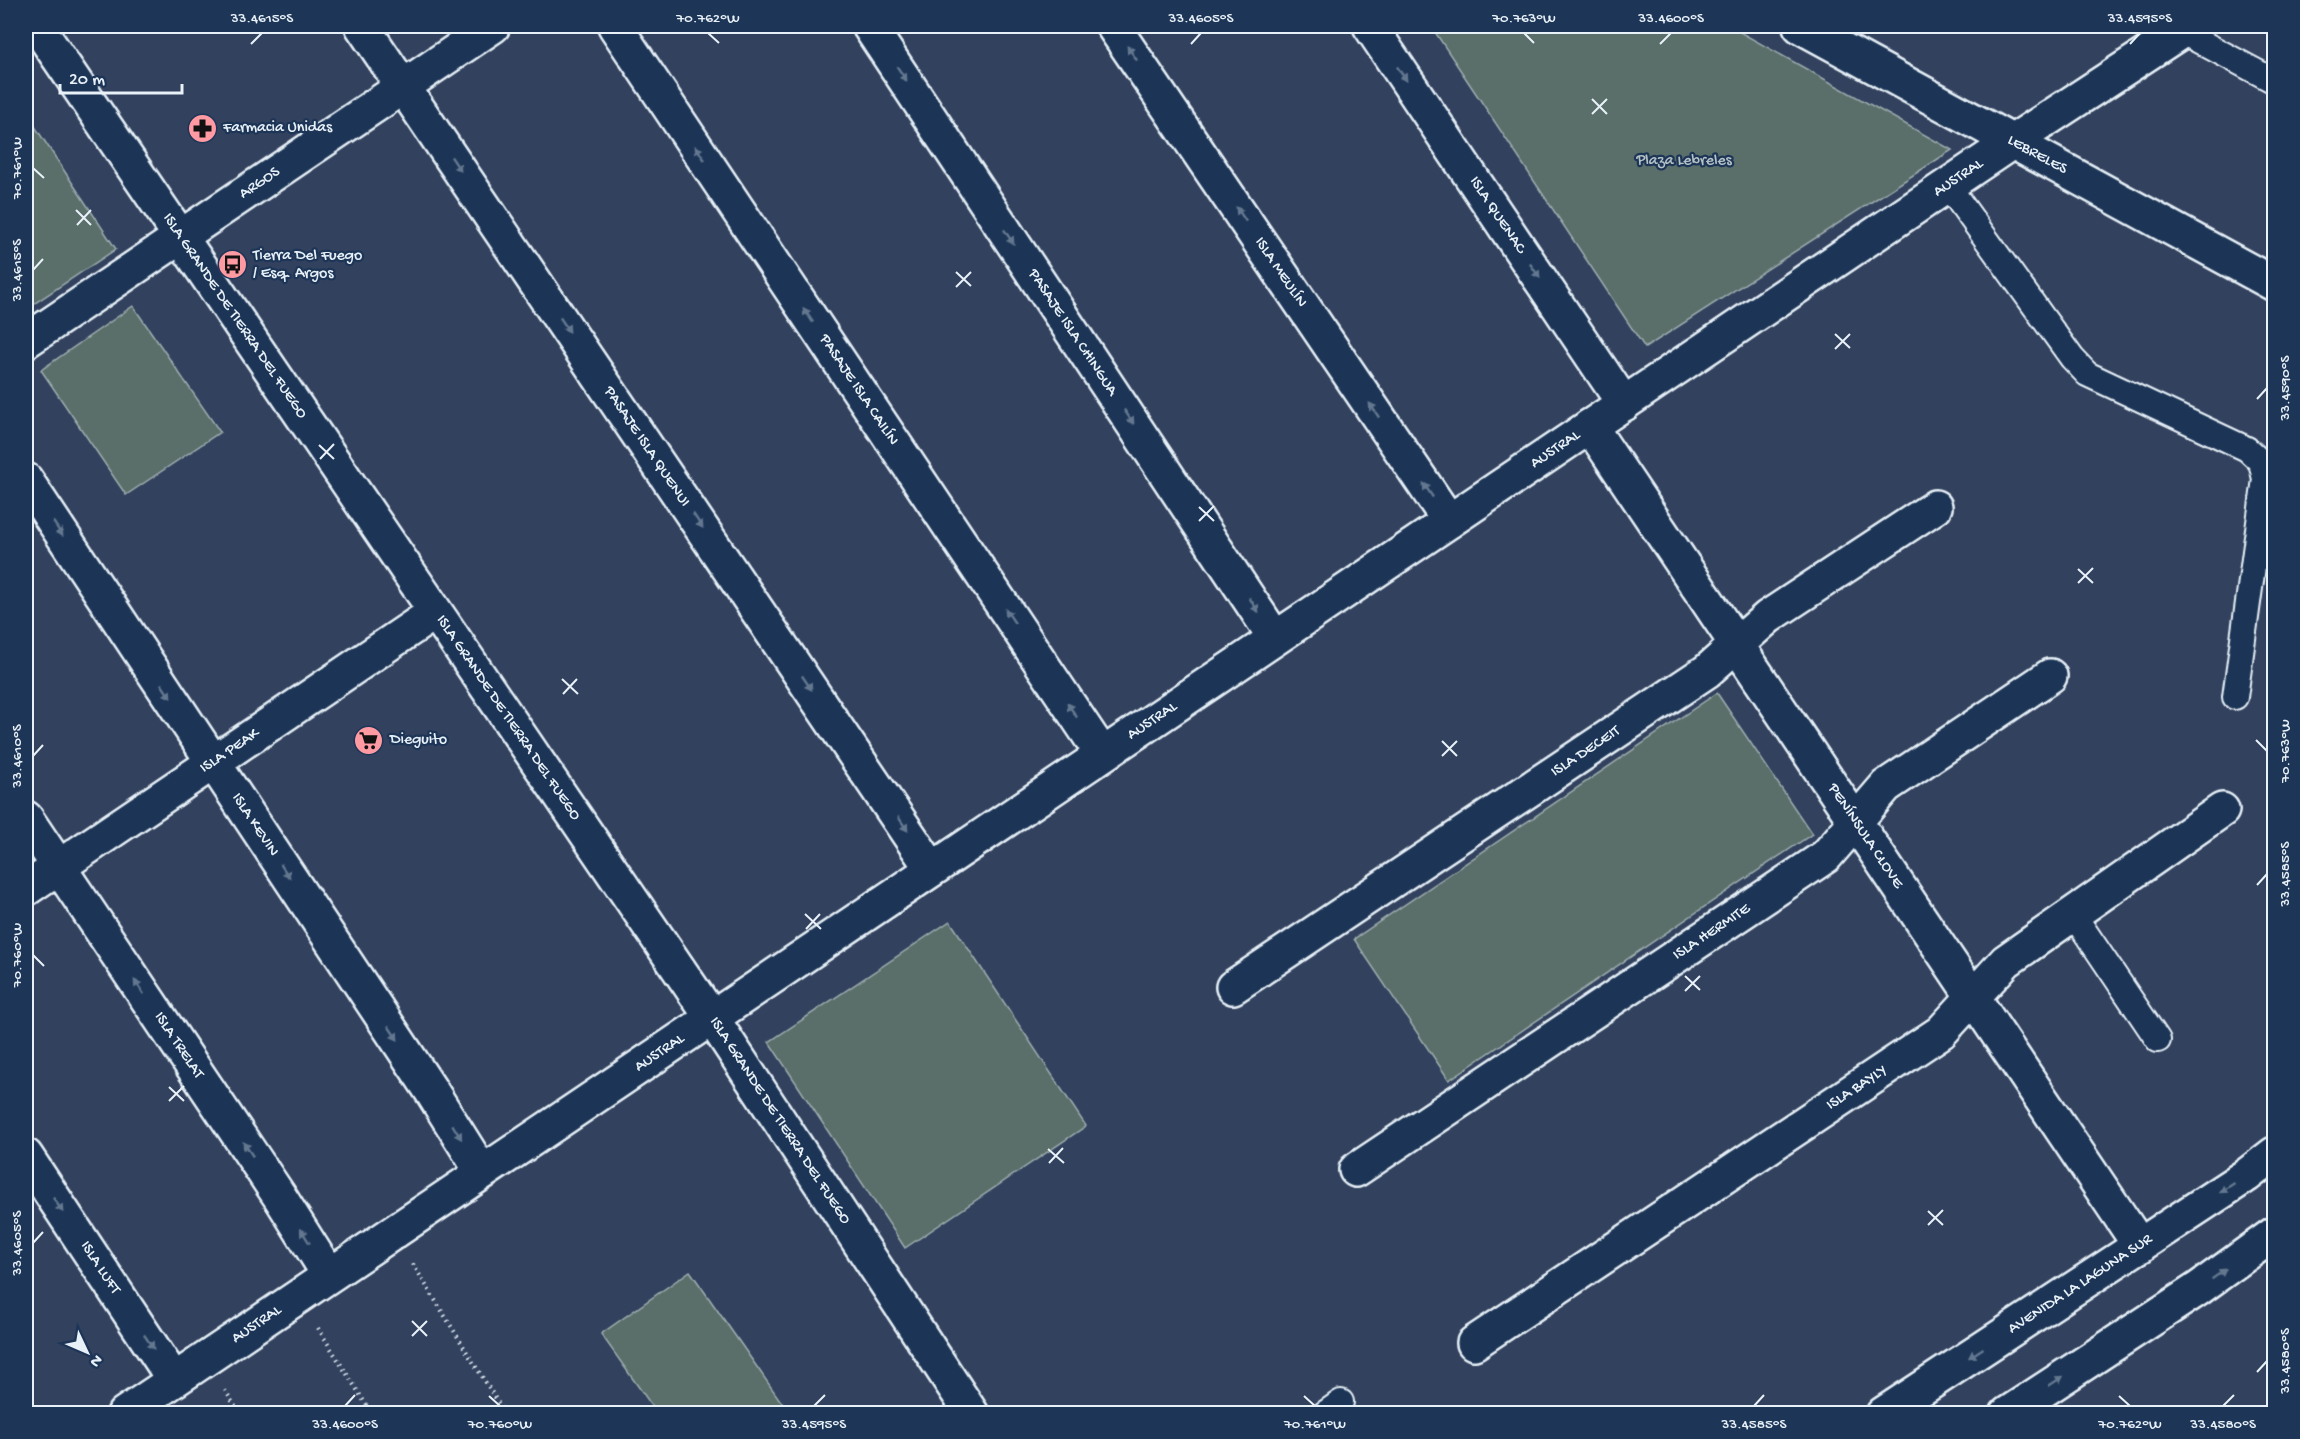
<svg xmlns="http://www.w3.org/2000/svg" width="2300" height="1439" viewBox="0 0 2300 1439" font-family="'Gochi Hand',sans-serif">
	<rect width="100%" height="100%" fill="#32415e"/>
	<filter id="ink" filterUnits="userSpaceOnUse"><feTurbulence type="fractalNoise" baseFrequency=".0167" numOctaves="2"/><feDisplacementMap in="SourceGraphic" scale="12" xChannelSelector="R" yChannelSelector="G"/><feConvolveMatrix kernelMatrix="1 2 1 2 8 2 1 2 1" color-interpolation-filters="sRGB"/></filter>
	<g filter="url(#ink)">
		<g fill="#5a6e6a" stroke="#a1b0b1" stroke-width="1.5">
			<path d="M1431 26H1729L1952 150 1645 348Z"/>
			<path d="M26 113 116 249 26 309Z"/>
			<path d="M133 306 220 432 126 495 41 370Z"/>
			<path d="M1717 693 1812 834 1449 1080 1354 939Z"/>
			<path d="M950 921 1086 1126 905 1248 769 1042Z"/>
			<path d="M690 1271 789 1413H657L601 1334Z"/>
		</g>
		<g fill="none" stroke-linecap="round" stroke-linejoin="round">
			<defs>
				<g id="lane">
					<path d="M2171 26 2274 81"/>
					<path d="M1948 186 2072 358 2087 374 2247 449 2261 462 2265 479 2235 697"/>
					<path d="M2073 914 2158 1040"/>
					<path d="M1324 1414 1341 1402"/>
				</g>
				<g id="street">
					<path id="s1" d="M362 26 932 869"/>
					<path id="s2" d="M615 26 1102 754"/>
					<path id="s3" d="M869 26 1275 638"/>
					<path id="s4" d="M1113 26 1449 521"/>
					<path id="s5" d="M1370 26 1624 404"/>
					<path id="s6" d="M1800 26 2274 284"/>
					<path id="s7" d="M26 341 493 26"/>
					<path id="s8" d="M1590 426 2140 1246"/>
					<path id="s9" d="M26 480 432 1092 482 1172"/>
					<path id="s10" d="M26 818 280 1197 329 1275"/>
					<path id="s11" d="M26 889 434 613"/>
					<path id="s12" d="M1233 987 1707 671 1768 617 1935 507"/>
					<path id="s13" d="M26 1156 174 1380"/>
					<path id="s14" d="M1356 1170 1826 856 1886 786 2050 676"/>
					<path id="s15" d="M1474 1343 1941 1032 2006 961 2222 810"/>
					<path id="s16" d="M124 1414 2012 142 2182 31"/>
				</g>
				<g id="secondary">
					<path id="s17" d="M37 26 712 1018 972 1414"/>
					<path id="s18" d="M1883 1414 2247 1175 2274 1154"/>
					<path d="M2007 1414 2198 1289 2274 1234"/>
				</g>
			</defs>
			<use href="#lane" stroke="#e8f1f8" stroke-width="28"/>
			<use href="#street" stroke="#e8f1f8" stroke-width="38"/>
			<use href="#secondary" stroke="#e8f1f8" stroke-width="38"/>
			<g stroke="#e8f1f8" stroke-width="4" stroke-dasharray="1.5 4.5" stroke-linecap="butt">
				<path d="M413 1264 505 1414"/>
				<path d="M318 1328 372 1414"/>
				<path d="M225 1390 240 1414"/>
			</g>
			<use href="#lane" stroke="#1d3557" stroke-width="24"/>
			<use href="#street" stroke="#1d3557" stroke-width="33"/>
			<use href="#secondary" stroke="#1d3557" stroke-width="33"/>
		</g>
		<defs><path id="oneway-solid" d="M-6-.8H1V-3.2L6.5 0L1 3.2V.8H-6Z" transform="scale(1.5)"/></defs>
		<g fill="#64778f">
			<use href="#oneway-solid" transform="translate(1132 53) rotate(-124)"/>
			<use href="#oneway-solid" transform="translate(902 74) rotate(56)"/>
			<use href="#oneway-solid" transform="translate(1402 74) rotate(56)"/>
			<use href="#oneway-solid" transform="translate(700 153) rotate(-124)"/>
			<use href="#oneway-solid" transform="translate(456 164) rotate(56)"/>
			<use href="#oneway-solid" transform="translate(1241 214) rotate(-124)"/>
			<use href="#oneway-solid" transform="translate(1009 237) rotate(56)"/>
			<use href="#oneway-solid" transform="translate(1535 271) rotate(56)"/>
			<use href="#oneway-solid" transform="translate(808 315) rotate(-124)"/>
			<use href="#oneway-solid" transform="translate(565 325) rotate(56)"/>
			<use href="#oneway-solid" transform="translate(1374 410) rotate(-124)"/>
			<use href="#oneway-solid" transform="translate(1129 417) rotate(56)"/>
			<use href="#oneway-solid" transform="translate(1428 490) rotate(-124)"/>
			<use href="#oneway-solid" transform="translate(698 521) rotate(56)"/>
			<use href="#oneway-solid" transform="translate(58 529) rotate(56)"/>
			<use href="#oneway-solid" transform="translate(1254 605) rotate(57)"/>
			<use href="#oneway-solid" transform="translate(1010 616) rotate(-124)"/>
			<use href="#oneway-solid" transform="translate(807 683) rotate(56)"/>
			<use href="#oneway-solid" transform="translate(166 691) rotate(56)"/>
			<use href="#oneway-solid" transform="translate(1072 710) rotate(-124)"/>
			<use href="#oneway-solid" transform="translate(903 824) rotate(56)"/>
			<use href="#oneway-solid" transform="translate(285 871) rotate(56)"/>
			<use href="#oneway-solid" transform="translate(139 987) rotate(-124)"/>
			<use href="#oneway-solid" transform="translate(393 1033) rotate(56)"/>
			<use href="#oneway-solid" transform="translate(457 1132) rotate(58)"/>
			<use href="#oneway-solid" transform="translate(248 1149) rotate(-124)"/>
			<use href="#oneway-solid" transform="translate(2227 1188) rotate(147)"/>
			<use href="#oneway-solid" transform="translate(58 1205) rotate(56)"/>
			<use href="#oneway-solid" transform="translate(305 1236) rotate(-122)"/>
			<use href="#oneway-solid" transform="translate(2219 1274) rotate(-35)"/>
			<use href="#oneway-solid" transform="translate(149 1342) rotate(56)"/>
			<use href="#oneway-solid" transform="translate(1976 1353) rotate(147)"/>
			<use href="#oneway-solid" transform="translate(2056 1381) rotate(-33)"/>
		</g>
	</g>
	<path fill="none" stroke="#e8f1f8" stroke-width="2" d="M708 33 719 43M1524 33 1534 43M251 44 262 33M1191 44 1201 33M1660 44 1671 33M2130 44 2140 33M1592 99 1607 114M1592 114 1607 99M33 168 44 178M76 210 91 225M77 225 91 210M33 270 43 259M956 272 971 286M956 287 971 272M1835 334 1850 348M1835 349 1850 334M2257 399 2267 388M319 445 334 459M320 459 334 444M1199 507 1214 521M1199 521 1214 506M2078 569 2093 583M2078 583 2093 568M562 679 578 694M563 694 577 679M2256 740 2267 751M1442 741 1457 756M33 756 43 745M1442 756 1457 741M2257 885 2267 874M805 914 821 929M806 929 820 914M33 955 44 966M1685 976 1700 990M1685 991 1700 976M169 1087 184 1101M169 1101 184 1086M1048 1149 1064 1163M1049 1163 1063 1148M1928 1211 1943 1225M1928 1225 1943 1210M33 1243 43 1232M412 1321 427 1336M412 1336 427 1321M2257 1372 2267 1361M489 1396 500 1406M1304 1396 1315 1406M2119 1396 2130 1406M345 1406 355 1395M814 1406 825 1395M1754 1406 1764 1395M2223 1406 2234 1395"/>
	<defs>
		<symbol id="pharmacy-disc" viewBox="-11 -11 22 22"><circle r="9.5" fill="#ff9aa2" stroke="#1d3557"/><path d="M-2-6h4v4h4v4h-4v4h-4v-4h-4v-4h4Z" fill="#111"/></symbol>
		<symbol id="bus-disc" viewBox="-11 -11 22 22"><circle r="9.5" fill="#ff9aa2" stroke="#1d3557"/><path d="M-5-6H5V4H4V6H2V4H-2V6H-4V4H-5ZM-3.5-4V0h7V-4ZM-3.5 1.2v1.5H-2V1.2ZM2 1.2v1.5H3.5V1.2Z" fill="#111"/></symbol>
		<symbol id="supermarket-disc" viewBox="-11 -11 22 22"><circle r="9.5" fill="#ff9aa2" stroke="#1d3557"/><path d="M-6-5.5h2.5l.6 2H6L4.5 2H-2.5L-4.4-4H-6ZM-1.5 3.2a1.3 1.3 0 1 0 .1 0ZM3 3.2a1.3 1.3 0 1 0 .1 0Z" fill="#111"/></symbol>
	</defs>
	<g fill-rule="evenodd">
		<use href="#pharmacy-disc" x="186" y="112" width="33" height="33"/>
		<use href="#bus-disc" x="216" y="248" width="33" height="33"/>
		<use href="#supermarket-disc" x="352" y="724" width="33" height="33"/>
	</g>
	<g text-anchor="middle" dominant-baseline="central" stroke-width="4.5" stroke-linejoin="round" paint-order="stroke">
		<g font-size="16" fill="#e8f1f8" stroke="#1d3557" text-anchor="start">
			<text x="223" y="128">Farmacia Unidas</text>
			<text x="253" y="256">Tierra Del Fuego<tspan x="253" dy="18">/ Esq. Argos</tspan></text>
			<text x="390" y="740">Dieguito</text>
		</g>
		<g font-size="16" fill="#e8f1f8" stroke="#1d3557">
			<text stroke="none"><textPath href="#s6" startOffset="270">LEBRELES</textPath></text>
			<text stroke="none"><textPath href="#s16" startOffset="2212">AUSTRAL</textPath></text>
			<text stroke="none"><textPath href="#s7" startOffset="282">ARGOS</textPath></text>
			<text stroke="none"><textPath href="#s5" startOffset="228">ISLA QUENAC</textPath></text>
			<text stroke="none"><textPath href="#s4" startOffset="298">ISLA MEULÍN</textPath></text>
			<text stroke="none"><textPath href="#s17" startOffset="351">ISLA GRANDE DE TIERRA DEL FUEGO</textPath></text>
			<text stroke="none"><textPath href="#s3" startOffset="368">PASAJE ISLA CHINGUA</textPath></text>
			<text stroke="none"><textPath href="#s2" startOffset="438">PASAJE ISLA CAILÍN</textPath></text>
			<text stroke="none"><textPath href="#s1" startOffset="508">PASAJE ISLA QUENUI</textPath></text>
			<text stroke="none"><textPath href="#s16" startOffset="1726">AUSTRAL</textPath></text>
			<text stroke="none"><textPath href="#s17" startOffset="837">ISLA GRANDE DE TIERRA DEL FUEGO</textPath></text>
			<text stroke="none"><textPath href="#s16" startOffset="1240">AUSTRAL</textPath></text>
			<text stroke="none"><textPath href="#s11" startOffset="246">ISLA PEAK</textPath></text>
			<text stroke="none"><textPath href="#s12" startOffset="424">ISLA DECEIT</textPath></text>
			<text stroke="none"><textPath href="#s9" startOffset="414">ISLA KEVIN</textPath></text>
			<text stroke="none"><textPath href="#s8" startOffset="494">PENÍNSULA CLOVE</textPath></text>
			<text stroke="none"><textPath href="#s14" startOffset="428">ISLA HERMITE</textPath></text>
			<text stroke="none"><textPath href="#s10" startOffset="274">ISLA TRELAT</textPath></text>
			<text stroke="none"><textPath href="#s16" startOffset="646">AUSTRAL</textPath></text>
			<text stroke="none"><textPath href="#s15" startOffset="460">ISLA BAYLY</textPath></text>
			<text stroke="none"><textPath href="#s17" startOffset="1323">ISLA GRANDE DE TIERRA DEL FUEGO</textPath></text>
			<text stroke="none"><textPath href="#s13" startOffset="134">ISLA LUFT</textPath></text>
			<text stroke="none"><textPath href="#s18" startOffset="236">AVENIDA LA LAGUNA SUR</textPath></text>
			<text stroke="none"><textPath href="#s16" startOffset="160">AUSTRAL</textPath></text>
		</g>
		<g font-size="16" fill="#b6c3c6" stroke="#1d3557">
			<text x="1684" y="161">Plaza Lebreles</text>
		</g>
	</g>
	<rect width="2300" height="1439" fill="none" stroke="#1d3557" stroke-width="66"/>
	<g transform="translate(87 1352) rotate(134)" stroke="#1d3557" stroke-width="4.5" paint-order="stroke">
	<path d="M0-4.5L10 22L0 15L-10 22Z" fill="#e8f1f8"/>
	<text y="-9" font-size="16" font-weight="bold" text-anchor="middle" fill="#e8f1f8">N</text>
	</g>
	<path d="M60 84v9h122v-9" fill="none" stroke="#e8f1f8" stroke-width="3"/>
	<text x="69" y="84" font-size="18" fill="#e8f1f8" stroke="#1d3557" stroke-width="4.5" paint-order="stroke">20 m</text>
	<rect x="33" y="33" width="2234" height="1373" fill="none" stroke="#e8f1f8" stroke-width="2"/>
	<g font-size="15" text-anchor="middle" fill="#e8f1f8">
		<text x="262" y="22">33.4615°S</text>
		<text x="708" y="22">70.762°W</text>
		<text x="1201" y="22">33.4605°S</text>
		<text x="1524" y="22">70.763°W</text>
		<text x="1671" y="22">33.4600°S</text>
		<text x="2140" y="22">33.4595°S</text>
		<text transform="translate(16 168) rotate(-90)" y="5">70.761°W</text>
		<text transform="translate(16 270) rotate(-90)" y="5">33.4615°S</text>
		<text transform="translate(2284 388) rotate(-90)" y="5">33.4590°S</text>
		<text transform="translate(2284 751) rotate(-90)" y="5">70.763°W</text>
		<text transform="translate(16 756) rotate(-90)" y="5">33.4610°S</text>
		<text transform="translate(2284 874) rotate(-90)" y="5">33.4585°S</text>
		<text transform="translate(16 955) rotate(-90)" y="5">70.760°W</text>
		<text transform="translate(16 1243) rotate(-90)" y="5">33.4605°S</text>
		<text transform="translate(2284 1361) rotate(-90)" y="5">33.4580°S</text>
		<text x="345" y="1428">33.4600°S</text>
		<text x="500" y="1428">70.760°W</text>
		<text x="814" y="1428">33.4595°S</text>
		<text x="1315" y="1428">70.761°W</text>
		<text x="1754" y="1428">33.4585°S</text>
		<text x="2130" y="1428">70.762°W</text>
		<text x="2223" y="1428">33.4580°S</text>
	</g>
</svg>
